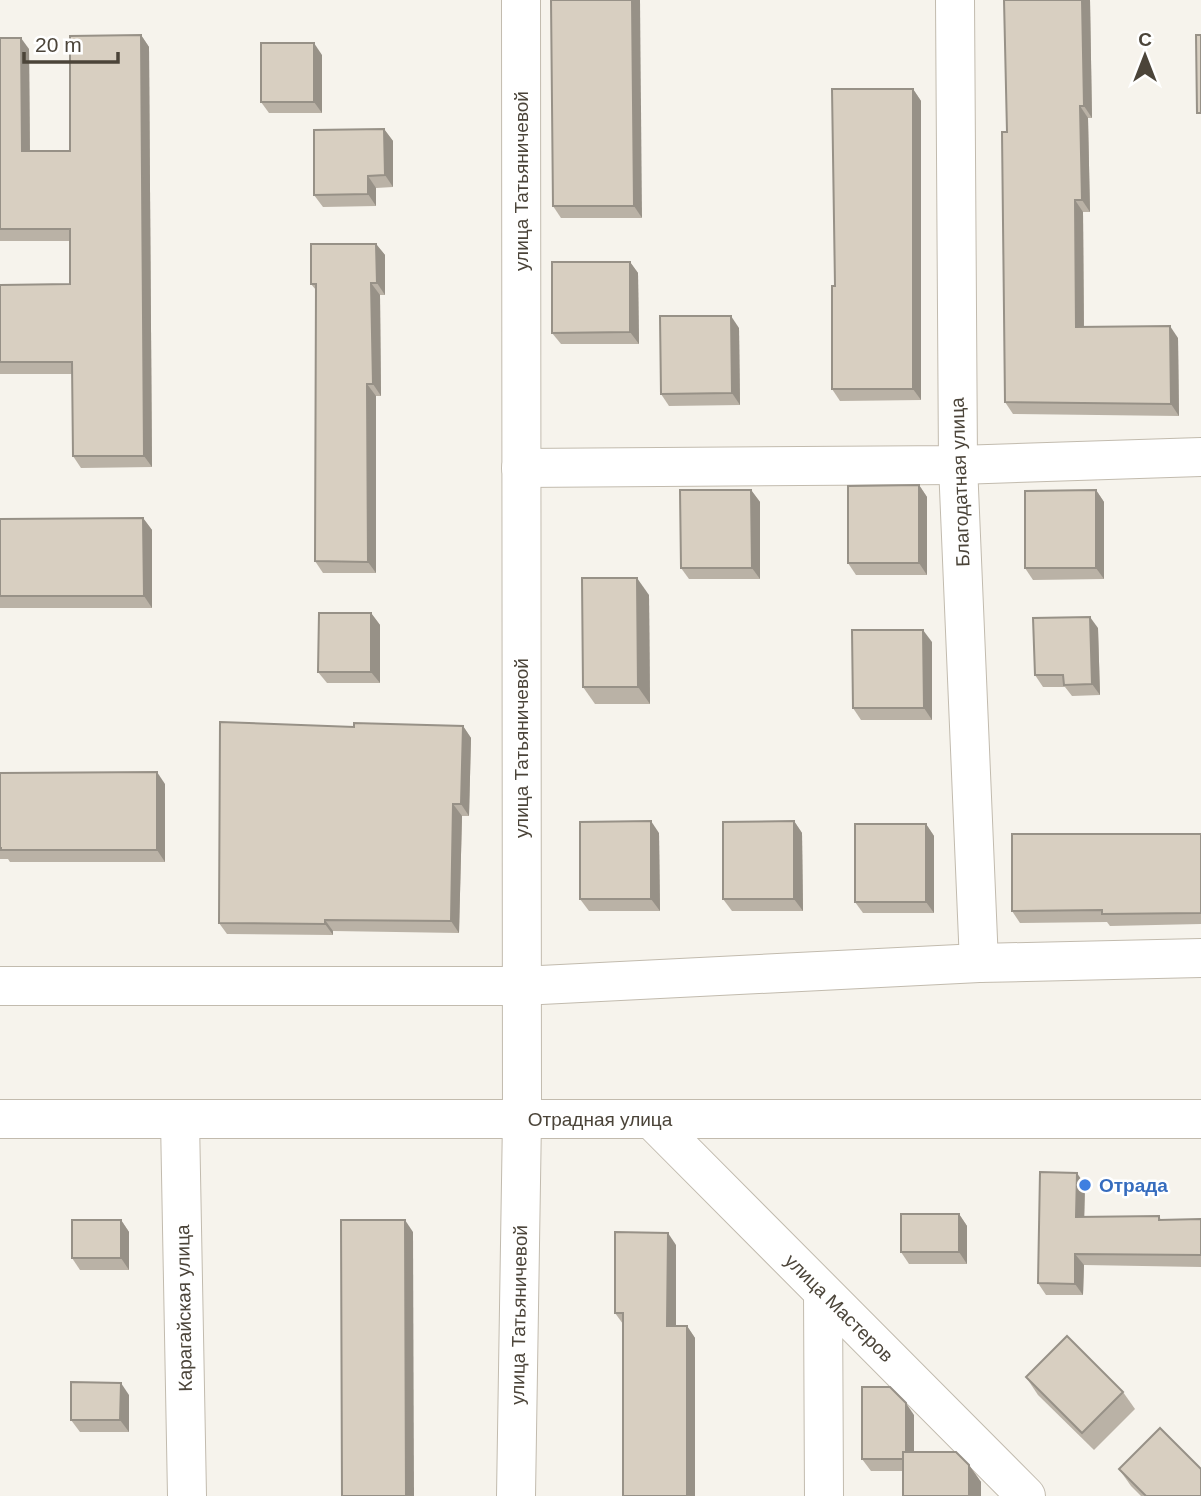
<svg xmlns="http://www.w3.org/2000/svg" width="1201" height="1496" viewBox="0 0 1201 1496" font-family="Arial,sans-serif">
	<rect width="100%" height="100%" fill="#f6f3ec"/>
	<g fill="none" stroke-linecap="round" stroke-linejoin="round">
		<defs>
			<g id="minor">
				<path d="M955 0 958 465 979 963"/>
				<path d="M521 468 958 465 1201 457"/>
				<path d="M0 986H521L979 963 1201 958"/>
				<path d="M0 1119H1201"/>
				<path d="M180 1120 187 1496"/>
				<path d="M652 1120 1026 1496"/>
				<path d="M823 1293 824 1496"/>
				<path d="M516 1496 522 1119 521 0"/>
			</g>
		</defs>
		<use href="#minor" stroke="#c2bbae" stroke-width="40"/>
		<use href="#minor" stroke="#fff" stroke-width="38"/>
	</g>
	<g fill="#bab2a6">
		<path d="M551 0 642 218H561L553 206Z"/>
		<path d="M1090 0 1092 118H1088L1090 212H1083L1084 327 1178 338 1179 416 1013 414 1005 402 1007 132Z"/>
		<path d="M141 35 149 47 152 467 81 468 73 456 72 374H0V285L70 284V241H0V38L29 49 30 151H70Z"/>
		<path d="M322 55V113H269L261 102Z"/>
		<path d="M913 89 921 101V400L840 401 832 389 835 286Z"/>
		<path d="M384 129 393 141V187L376 188V206L323 207 314 195Z"/>
		<path d="M376 244 385 255V295H380L381 396H376V573H323L315 561 316 290 311 284Z"/>
		<path d="M630 262 638 273 639 344H561L552 333Z"/>
		<path d="M739 328 740 405 669 406 661 394Z"/>
		<path d="M919 485 927 497V575H856L848 563Z"/>
		<path d="M751 490 760 502V579H689L681 568Z"/>
		<path d="M1096 490 1104 502V579L1033 580 1025 568Z"/>
		<path d="M143 518 152 530V608H0V519Z"/>
		<path d="M649 595 650 704H595L583 687Z"/>
		<path d="M371 613 380 625V683H327L318 672Z"/>
		<path d="M1098 628 1100 695 1072 696 1065 687H1043L1035 675Z"/>
		<path d="M932 642V720H861L853 708Z"/>
		<path d="M463 726 471 738 469 816H462L459 933 333 931V935L227 934 219 923Z"/>
		<path d="M0 773 165 784V862H10L8 859H0Z"/>
		<path d="M794 821 802 833 803 911H732L723 899Z"/>
		<path d="M926 824 934 836V913H863L855 902Z"/>
		<path d="M659 833 660 911H589L580 899Z"/>
		<path d="M1201 834V924L1110 926 1107 922 1020 923 1012 911Z"/>
		<path d="M1085 1185 1084 1217 1159 1216 1161 1220 1201 1219V1267L1084 1265 1083 1295H1046L1038 1283Z"/>
		<path d="M959 1214 967 1226V1264H909L901 1252Z"/>
		<path d="M121 1220 129 1232V1270H80L72 1258Z"/>
		<path d="M676 1245V1326H687L695 1338V1496H623V1324L615 1313Z"/>
		<path d="M1026 1377 1123 1392 1135 1409 1094 1450 1038 1395Z"/>
		<path d="M129 1395V1432H80L71 1420Z"/>
		<path d="M914 1415V1452L969 1465 981 1482V1496H903V1471H871L862 1459Z"/>
		<path d="M1119 1469 1201 1496H1141L1131 1486Z"/>
	</g>
	<g fill="#979187">
		<path d="M632 0H640L642 218 634 206Z"/>
		<path d="M1082 0H1090L1092 118 1084 106Z"/>
		<path d="M141 35 149 47 152 467 144 456Z"/>
		<path d="M21 38 29 49 30 163 22 151Z"/>
		<path d="M314 43 322 55V113L314 102Z"/>
		<path d="M913 89 921 101V400L913 389Z"/>
		<path d="M1080 106 1088 118 1090 212 1082 200Z"/>
		<path d="M384 129 393 141V187L385 175Z"/>
		<path d="M368 176 376 188V206L368 194Z"/>
		<path d="M1075 200 1083 212 1084 339 1076 327Z"/>
		<path d="M376 244 385 255V295L377 283Z"/>
		<path d="M630 262 638 273 639 344 630 332Z"/>
		<path d="M371 283 380 295 381 396 373 384Z"/>
		<path d="M731 316 739 328 740 405 732 393Z"/>
		<path d="M1170 326 1178 338 1179 416 1171 404Z"/>
		<path d="M367 384 376 396V573L368 562Z"/>
		<path d="M919 485 927 497V575L919 563Z"/>
		<path d="M751 490 760 502V579L752 568Z"/>
		<path d="M1096 490 1104 502V579L1096 568Z"/>
		<path d="M143 518 152 530V608L144 596Z"/>
		<path d="M637 578 649 595 650 704 638 687Z"/>
		<path d="M371 613 380 625V683L371 672Z"/>
		<path d="M1090 617 1098 628 1100 695 1092 684Z"/>
		<path d="M923 630 932 642V720L924 708Z"/>
		<path d="M463 726 471 738 469 816 461 804Z"/>
		<path d="M157 772 165 784V862L157 850Z"/>
		<path d="M453 804 462 816 459 933 451 921Z"/>
		<path d="M651 821 659 833 660 911 651 899Z"/>
		<path d="M794 821 802 833 803 911 794 899Z"/>
		<path d="M926 824 934 836V913L926 902Z"/>
		<path d="M325 920 333 931V935L325 924Z"/>
		<path d="M1077 1173 1085 1185 1084 1229 1076 1217Z"/>
		<path d="M959 1214 967 1226V1264L959 1252Z"/>
		<path d="M121 1220 129 1232V1270L121 1258Z"/>
		<path d="M405 1220 413 1232 414 1496H406Z"/>
		<path d="M668 1233 676 1245V1338L667 1326Z"/>
		<path d="M1075 1254 1084 1265 1083 1295 1075 1284Z"/>
		<path d="M687 1326 695 1338V1496H687Z"/>
		<path d="M121 1383 129 1395V1432L120 1420Z"/>
		<path d="M906 1403 914 1415V1471L906 1459Z"/>
		<path d="M969 1465 981 1482V1496H969Z"/>
	</g>
	<g fill="#d8cfc1" stroke="#979187" stroke-width="2">
		<path d="M551 0H632L634 206H553Z"/>
		<path d="M1004 0H1082L1084 106H1080L1082 200H1075L1076 327 1170 326 1171 404 1005 402 1002 132H1007Z"/>
		<path d="M141 35 144 456H73L72 362H0V285L70 284V229H0V38H21L22 151H70V36Z"/>
		<path d="M1196 35H1201V113H1197Z"/>
		<rect x="261" y="43" width="53" height="59"/>
		<path d="M832 89H913V389H832V286H835Z"/>
		<path d="M384 129 385 175 368 176V194L314 195V130Z"/>
		<path d="M311 244H376L377 283H371L373 384H367L368 562 315 561 316 284H311Z"/>
		<path d="M552 262H630V332L552 333Z"/>
		<path d="M660 316H731L732 393 661 394Z"/>
		<path d="M919 485V563H848V486Z"/>
		<path d="M680 490H751L752 568H681Z"/>
		<path d="M1096 490V568H1025V491Z"/>
		<path d="M143 518 144 596H0V519Z"/>
		<path d="M582 578H637L638 687H583Z"/>
		<path d="M319 613H371V672H318Z"/>
		<path d="M1090 617 1092 684 1064 685 1063 675H1035L1033 618Z"/>
		<path d="M852 630H923L924 708H853Z"/>
		<path d="M220 722 354 727V723L463 726 461 804H453L451 921 325 920V924L219 923Z"/>
		<path d="M157 772V850H1V848H0V773Z"/>
		<path d="M651 821V899H580V822Z"/>
		<path d="M794 821V899H723V822Z"/>
		<rect x="855" y="824" width="71" height="78"/>
		<path d="M1012 834H1201V913L1102 914V910L1012 911Z"/>
		<path d="M1040 1172 1077 1173 1076 1217 1159 1216V1220L1201 1219V1255L1075 1254V1284L1038 1283Z"/>
		<rect x="901" y="1214" width="58" height="38"/>
		<rect x="72" y="1220" width="49" height="38"/>
		<path d="M341 1220H405L406 1496H342Z"/>
		<path d="M615 1232 668 1233 667 1326H687V1496H623V1313H615Z"/>
		<path d="M1067 1336 1123 1392 1082 1433 1026 1377Z"/>
		<path d="M71 1382 121 1383 120 1420H71Z"/>
		<path d="M862 1387H890L906 1403V1452H903V1459H862Z"/>
		<path d="M1160 1428 1201 1469V1496H1146L1119 1469Z"/>
		<path d="M903 1452H956L969 1465V1496H903Z"/>
	</g>
	<circle fill="#3f7fe0" stroke="#fff" stroke-width="2.5" cx="1085" cy="1185" r="7"/>
	<g text-anchor="middle" dominant-baseline="central" stroke-width="5" stroke-linejoin="round" paint-order="stroke">
		<g font-size="19" fill="#4b4439" stroke="#fff">
			<text transform="translate(521 181) rotate(-90)">улица Татьяничевой</text>
			<text transform="translate(960 482) rotate(-92)">Благодатная улица</text>
			<text transform="translate(521 748) rotate(-90)">улица Татьяничевой</text>
			<text x="600" y="1119">Отрадная улица</text>
			<text transform="translate(184 1308) rotate(-91)">Карагайская улица</text>
			<text transform="translate(839 1308) rotate(45)">улица Мастеров</text>
			<text transform="translate(519 1315) rotate(-89)">улица Татьяничевой</text>
		</g>
		<g font-size="19" font-weight="bold" fill="#366cbe" stroke="#fff" text-anchor="start">
			<text x="1099" y="1185">Отрада</text>
		</g>
	</g>
	<g transform="translate(1145 56)" stroke="#ffffff" stroke-width="5" paint-order="stroke">
	<path d="M0-5L12 26L0 18L-12 26Z" fill="#4b4439"/>
	<text y="-10" font-size="19" font-weight="bold" text-anchor="middle" fill="#4b4439">С</text>
	</g>
	<path d="M24 52v10h94v-10" fill="none" stroke="#4b4439" stroke-width="3.5"/>
	<text x="35" y="52" font-size="21" fill="#4b4439" stroke="#ffffff" stroke-width="5" paint-order="stroke">20 m</text>
</svg>
